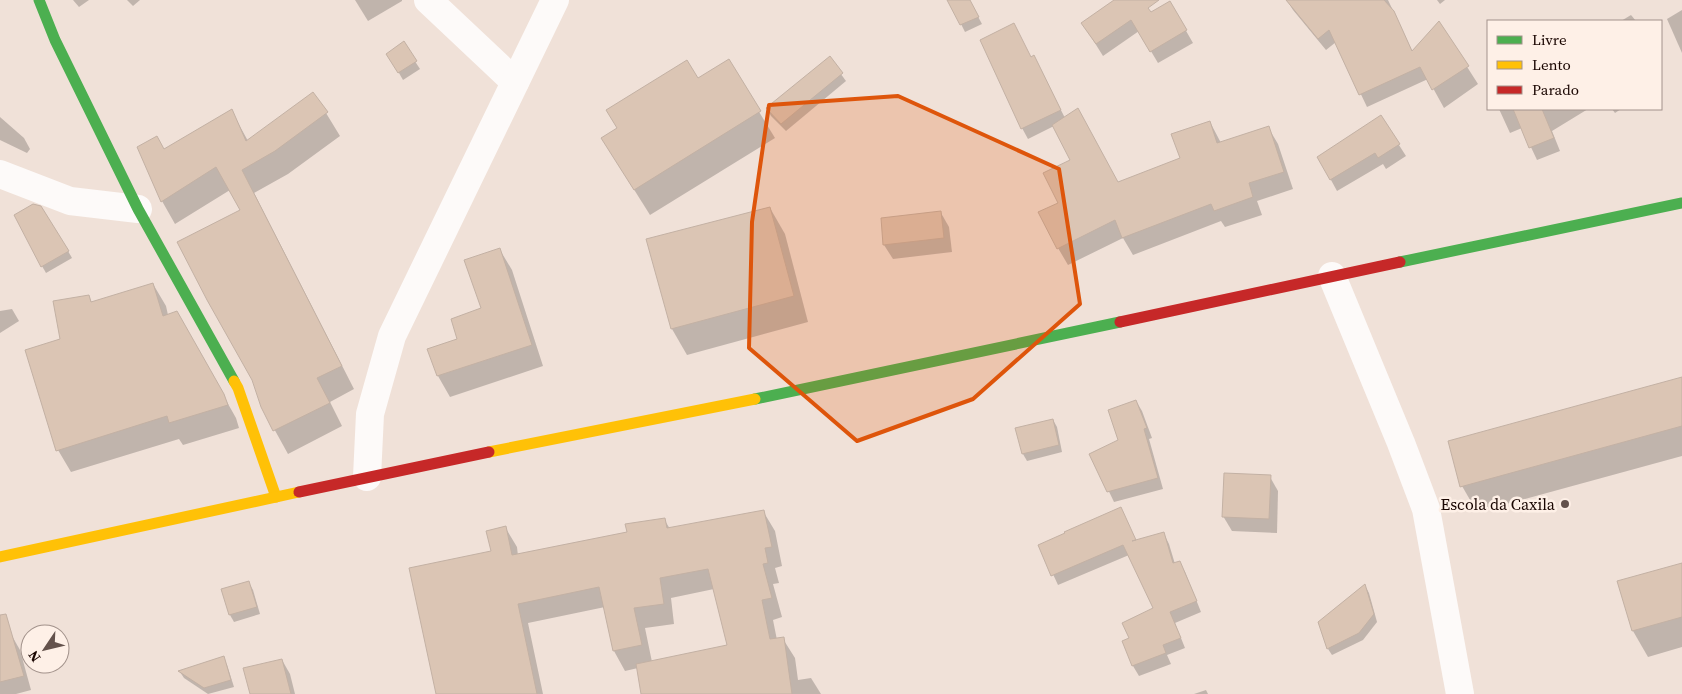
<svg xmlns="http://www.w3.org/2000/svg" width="1682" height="694" viewBox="0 0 1682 694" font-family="'Source Serif 4',serif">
	<rect width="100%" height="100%" fill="#f0e1d8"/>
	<g fill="#0003" fill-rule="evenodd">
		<path d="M73 0H89L79 7Z"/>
		<path d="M127 0H140L133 6Z"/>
		<path d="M355 0H402V1L368 21Z"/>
		<path d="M949 0H969L982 24 965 32Z"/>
		<path d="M1117 0H1141L1150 14 1170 3 1193 43 1158 63 1139 31 1103 56 1083 24Z"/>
		<path d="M1287 0H1388L1413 53 1439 23 1478 84 1444 108 1428 79 1367 107 1336 42 1326 50 1293 10Z"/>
		<path d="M1437 0H1445L1440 4Z"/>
		<path d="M1682 10V53L1667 19Z"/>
		<path d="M1631 15 1636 21H1621Z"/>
		<path d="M403 43 420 69 403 80 388 54Z"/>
		<path d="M829 58 846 81 786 131 771 116 767 109Z"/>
		<path d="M1031 58 1039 67 1065 118 1118 184 1181 159 1210 122 1221 143 1268 127 1278 144 1293 189 1257 201 1262 215 1225 227 1221 221 1133 255 1123 238 1068 265 1058 248 1059 204 1072 160 1054 126 1028 139 1022 128Z"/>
		<path d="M728 61 775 138 650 215 618 164 698 79Z"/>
		<path d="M1499 109H1588L1552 131 1560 151 1537 160 1522 128 1510 133Z"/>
		<path d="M1612 109H1621L1615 113Z"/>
		<path d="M231 110 248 141 326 113 340 136 288 174 254 193 354 389 330 402 342 426 288 454 262 407 242 211 230 190 175 224 162 201 164 151Z"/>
		<path d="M0 117 24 138 30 149 27 153 0 140Z"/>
		<path d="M1381 117 1406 156 1386 169 1383 164 1337 191 1319 158Z"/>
		<path d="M770 208 785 234 808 322 687 355 672 329 648 240Z"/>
		<path d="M941 213 949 227 952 252 893 259 884 245Z"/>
		<path d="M500 250 512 270 543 366 450 397 438 376 429 349 459 339 482 309Z"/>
		<path d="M68 251 72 258 46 273 42 266Z"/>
		<path d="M153 284 166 306 168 315 189 335 236 418 239 428 183 445 179 439 71 472 58 450 61 340 89 296 92 303Z"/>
		<path d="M12 309 19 321 0 333V311Z"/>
		<path d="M1682 378V456L1477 512 1462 486Z"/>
		<path d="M1136 401 1142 411 1152 438 1149 439 1163 489 1114 502 1091 454 1120 441Z"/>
		<path d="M1053 420 1057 427 1062 452 1027 461 1023 454Z"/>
		<path d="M1270 477 1278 491 1277 533 1232 531 1223 516Z"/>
		<path d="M763 511 775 531 782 566 775 568 779 583 773 584 782 617 773 620 777 640 783 639 795 658 798 680 811 678 821 694H642L638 668 625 671 614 651 605 607 528 623 543 694H437L492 552 505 527 517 547 518 556 628 533 664 519 670 529ZM714 589 729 646 652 662 645 628 674 624 671 598Z"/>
		<path d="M1164 534 1169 544 1175 564 1179 562 1185 572 1201 612 1175 623 1185 648 1167 655 1171 664 1139 676 1133 666 1124 641 1130 639 1154 609 1129 555 1058 585 1040 546 1136 541Z"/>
		<path d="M1682 564V647L1648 657 1633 631Z"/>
		<path d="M249 583 253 590 260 614 234 622 230 615 223 590Z"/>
		<path d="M1365 586 1369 593 1377 622 1363 640 1332 655 1328 649Z"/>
		<path d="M12 636 20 650 31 690 16 694H0V640Z"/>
		<path d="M223 658 227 665 234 687 208 694 184 678 180 672Z"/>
		<path d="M282 660 290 674 295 694H251Z"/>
		<path d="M1206 690 1208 694H1194Z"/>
	</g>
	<g fill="#dbc5b4" stroke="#c3b1a4">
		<path d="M947 0H970L979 17 960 25Z"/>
		<path d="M1114 0H1159L1148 8 1151 12 1170 1 1187 30 1150 52 1131 20 1096 44 1081 23Z"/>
		<path d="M1286 0H1384L1394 11 1412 51 1439 21 1469 66 1432 90 1420 67 1359 95 1329 30 1318 39Z"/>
		<path d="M1014 23 1031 57 1034 55 1061 110 1021 129 980 40Z"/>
		<path d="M404 41 417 61 398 73 386 54Z"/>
		<path d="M830 56 843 73 781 124 766 108Z"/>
		<path d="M729 59 761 111 634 190 601 138 617 128 606 110 687 60 698 78Z"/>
		<path d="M313 92 328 112 275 151 242 170 342 366 317 378 330 403 273 431 261 407 252 380 207 300 177 242 240 210 216 167 161 202 137 147 157 136 164 149 232 109 246 141Z"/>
		<path d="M1078 108 1118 182 1180 158 1171 134 1210 121 1217 143 1269 126 1284 172 1249 183 1253 197 1214 211 1211 204 1122 238 1115 220 1057 249 1038 212 1058 203 1043 173 1070 160 1052 125Z"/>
		<path d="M1513 109H1542L1554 138 1529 148Z"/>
		<path d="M1381 115 1400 144 1378 158 1375 153 1330 180 1317 157Z"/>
		<path d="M33 204 41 206 69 251 41 267 14 215Z"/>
		<path d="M770 207 794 296 671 329 646 239Z"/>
		<path d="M941 211 944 238 883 245 881 218Z"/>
		<path d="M500 248 532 345 437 376 427 349 457 339 451 319 481 308 464 260Z"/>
		<path d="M153 283 163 316 177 311 224 394 228 405 169 423 167 416 56 451 25 350 60 339 53 301 89 295 91 302Z"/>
		<path d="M1682 377V426L1460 487 1448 441Z"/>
		<path d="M1136 400 1147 428 1144 429 1158 478 1107 492 1089 454 1118 440 1108 410Z"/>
		<path d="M1053 419 1059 445 1022 454 1015 428Z"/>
		<path d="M1224 473 1271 475 1269 519 1222 517Z"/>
		<path d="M1121 507 1136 540 1132 541 1164 532 1173 563 1180 561 1197 601 1170 612 1181 638 1163 645 1166 653 1132 666 1122 641 1129 638 1122 623 1153 608 1123 545 1051 576 1038 545 1065 533 1064 532Z"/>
		<path d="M764 510 772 547 765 548 768 563 763 564 772 598 762 600 770 639 784 637 792 694H641L636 664 727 645 708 569 660 578 664 604 634 608 642 645 613 651 599 587 518 604 537 694H436L409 568 491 551 486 531 506 526 512 555 627 532 625 524 665 518 667 528Z"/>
		<path d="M1682 563V617L1632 631 1617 581Z"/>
		<path d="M249 581 257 607 229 615 221 589Z"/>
		<path d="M1365 584 1374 614 1359 633 1327 649 1318 622Z"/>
		<path d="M6 614 24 676 0 682V615Z"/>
		<path d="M224 656 231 680 204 688 178 671Z"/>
		<path d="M282 659 291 694H250L243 668Z"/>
	</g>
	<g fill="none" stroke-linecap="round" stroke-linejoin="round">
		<g stroke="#fdfaf9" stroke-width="28">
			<path d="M428 0 515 82"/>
			<path d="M0 174 70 201 138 209"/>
			<path d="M1332 276 1401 443 1426 509 1460 694"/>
			<path d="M367 477 370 414 392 336 555 0"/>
		</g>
		<g stroke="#4caf50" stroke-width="11">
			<path d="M39 0 55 40 138 209 234 381"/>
			<path d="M1400 262 1682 203"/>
			<path d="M755 399 1120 322"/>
		</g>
		<g stroke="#ffc107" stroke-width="11">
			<path d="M234 381 238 388 276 497"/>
			<path d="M489 452 755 399"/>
			<path d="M0 557 299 492"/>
		</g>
		<g stroke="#c62828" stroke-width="11">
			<path d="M1120 322 1400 262"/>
			<path d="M299 492 489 452"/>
		</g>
	</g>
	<path fill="#de550b" fill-opacity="0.2" stroke="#de550b" stroke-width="4" stroke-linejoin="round" d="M898 96 1059 169 1080 304 973 399 857 441 749 348 752 222 769 105Z"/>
	<circle fill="#64524c" stroke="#fef0e7" stroke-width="2" cx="1565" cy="504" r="5"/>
	<g text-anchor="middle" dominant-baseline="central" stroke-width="5" stroke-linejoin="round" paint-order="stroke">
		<g font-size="16" fill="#190500" stroke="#fef0e7" text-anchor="end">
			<text x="1555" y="504">Escola da Caxila</text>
		</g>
	</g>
	<rect x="1487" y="20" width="175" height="90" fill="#fef0e7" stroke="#a2928b"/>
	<rect x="1497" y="36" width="25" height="8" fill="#4caf50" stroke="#a2928b"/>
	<text x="1532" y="45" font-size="15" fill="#190500">Livre</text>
	<rect x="1497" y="61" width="25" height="8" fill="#ffc107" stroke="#a2928b"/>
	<text x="1532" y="70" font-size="15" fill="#190500">Lento</text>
	<rect x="1497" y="86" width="25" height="8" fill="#c62828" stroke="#a2928b"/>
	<text x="1532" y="95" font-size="15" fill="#190500">Parado</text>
	<g transform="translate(45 649) rotate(235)"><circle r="24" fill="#fef0e7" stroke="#a2928b"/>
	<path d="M0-4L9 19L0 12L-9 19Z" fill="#64524c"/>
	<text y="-8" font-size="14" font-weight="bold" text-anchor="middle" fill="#190500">N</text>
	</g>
</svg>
